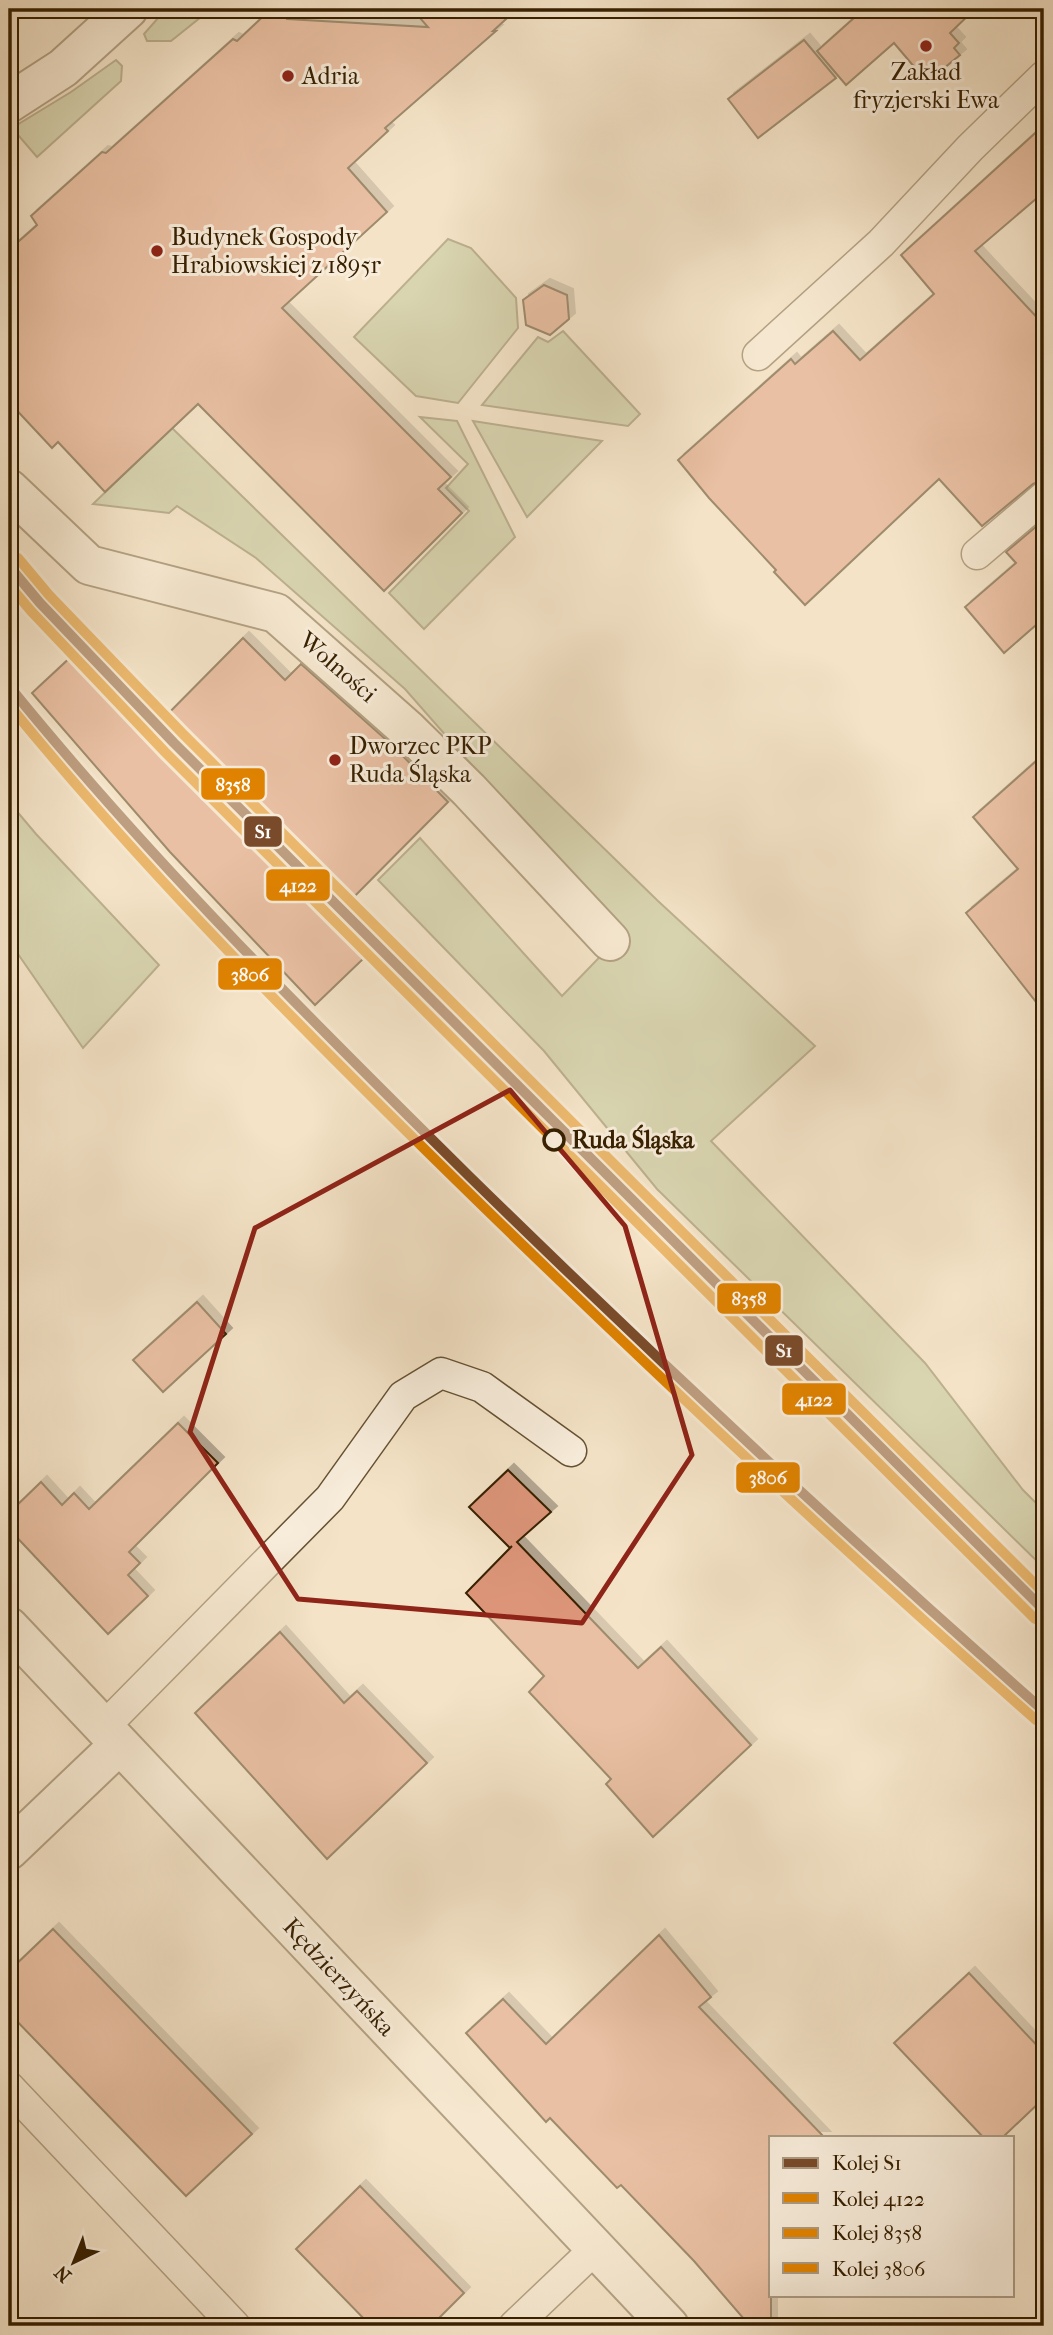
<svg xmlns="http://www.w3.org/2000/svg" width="1053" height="2335" viewBox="0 0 1053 2335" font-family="'IM FELL French Canon',serif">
	<defs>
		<filter id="shadow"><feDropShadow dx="6" dy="-6" stdDeviation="0" flood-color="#0004"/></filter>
	</defs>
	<rect width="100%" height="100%" fill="#f4e3c7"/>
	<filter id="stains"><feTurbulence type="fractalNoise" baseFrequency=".00286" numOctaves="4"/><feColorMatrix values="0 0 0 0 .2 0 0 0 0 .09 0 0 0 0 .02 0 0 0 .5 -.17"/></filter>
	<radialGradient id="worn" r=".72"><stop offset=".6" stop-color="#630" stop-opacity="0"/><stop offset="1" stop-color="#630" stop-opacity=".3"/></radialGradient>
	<g fill="#b9c497" stroke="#78724c" stroke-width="2">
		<path d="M166 9H211L171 41H147L144 34Z"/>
		<path d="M116 60 122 66 121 81 37 157 12 128 71 92Z"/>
		<path d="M448 239 471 248 516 298 518 328 458 403 416 396 354 337Z"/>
		<path d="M563 331 640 414 628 426 482 405 538 337 548 342Z"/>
		<path d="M420 417 457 421 515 537 424 629 389 593 469 511 446 488 468 464Z"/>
		<path d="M473 421 602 441 527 517Z"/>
		<path d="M172 428 658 901 815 1046 711 1141 925 1363 1023 1490 1044 1511V1568L657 1189 544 1051 378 880 420 838 562 996 621 935 405 689 256 558 177 506 169 513 93 504Z"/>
		<path d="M9 802 36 834 159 965 83 1048 9 941Z"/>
	</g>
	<g fill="#dc9579" stroke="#372000" stroke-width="2" filter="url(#shadow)">
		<path d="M271 9H278L287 19 428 27 412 9H517L493 31H496L385 128 388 131 348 168 387 212 282 308 451 477 438 489 462 513 384 591 198 404 105 492 58 442 52 448 9 402V250L37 225 31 216 102 152 106 153 233 39 237 41Z"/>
		<path d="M864 9H975L950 33 959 43 954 48 960 55 927 82 894 43 846 85 817 51Z"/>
		<path d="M804 40 836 78 758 138 728 99Z"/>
		<path d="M1044 125V192L975 251 1044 325V480L1033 484 982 526 939 479 805 605 774 572 776 570 709 498 678 460 791 359 795 364 833 331 860 360 934 294 901 255Z"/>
		<path d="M544 285 567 295 569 319 550 335 526 325 523 300Z"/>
		<path d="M1044 520V618L1004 653 965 607 1016 563 1006 552Z"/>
		<path d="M243 638 285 680 301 664 393 746 448 802 330 921 365 957 315 1005 170 852 32 693 73 655 148 734Z"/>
		<path d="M1044 754V1012L966 913 1018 869 973 817Z"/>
		<path d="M197 1302 226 1334 163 1392 133 1360Z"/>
		<path d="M178 1423 218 1463 129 1552 140 1563 128 1575 148 1596 108 1634 9 1529V1513L41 1482 62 1505 74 1493 89 1509Z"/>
		<path d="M508 1470 551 1512 517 1542 638 1668 661 1647 751 1745 653 1837 606 1784 611 1779 529 1692 544 1676 466 1593 512 1546 510 1548 469 1507Z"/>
		<path d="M280 1632 344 1703 357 1691 427 1763 327 1859 195 1713Z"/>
		<path d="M53 1929 252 2134 186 2196 9 2013V1971Z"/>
		<path d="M659 1935 711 1997 699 2007 824 2137H771V2326H750L694 2261 621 2185 617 2188 550 2118 546 2122 466 2033 503 1999 546 2044Z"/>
		<path d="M969 1973 1044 2053V2098L1003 2137H983L894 2043Z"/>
		<path d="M360 2186 464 2293 431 2326H371L296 2249Z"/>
	</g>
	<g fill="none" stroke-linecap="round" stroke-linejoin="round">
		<defs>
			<g id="service">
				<path d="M758 355 881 243 970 148 1044 76"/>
				<path d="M977 554 1044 497"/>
				<path d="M103 1728 330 1498 403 1396 441 1373 482 1387 571 1451"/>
				<path d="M9 2087 235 2326"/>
				<path d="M514 2326 596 2248"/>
			</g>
			<g id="minor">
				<path d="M9 103 63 68 128 9"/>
				<path d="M9 489 89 565 276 613 408 730 469 790 610 941"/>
				<path d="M9 1627 669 2326"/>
				<path d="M9 1850 119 1745"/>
			</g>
		</defs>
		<use href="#service" stroke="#665132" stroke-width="33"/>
		<use href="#minor" stroke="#665132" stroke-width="42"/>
		<use href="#service" stroke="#f8eddb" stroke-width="30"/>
		<use href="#minor" stroke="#f8eddb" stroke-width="38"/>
		<defs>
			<g id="rail-1">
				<path d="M9 566 40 603 174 743 1044 1610"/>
				<path d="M9 686C151 861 310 1019 470 1177 657 1360 848 1538 1044 1711"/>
			</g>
			<path id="rail-2" d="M9 585 31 611 165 752 1035 1619"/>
			<path id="rail-3" d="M18 558 49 595 183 734 1044 1593"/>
			<path id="rail-4" d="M9 705C147 874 301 1028 457 1181 645 1365 838 1546 1036 1720"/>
		</defs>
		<use href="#rail-1" stroke="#f8eddb" stroke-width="16"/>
		<use href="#rail-2" stroke="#f8eddb" stroke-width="16"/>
		<use href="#rail-3" stroke="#f8eddb" stroke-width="16"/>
		<use href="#rail-4" stroke="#f8eddb" stroke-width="16"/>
		<use href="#rail-1" stroke="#7a4b2a" stroke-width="10"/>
		<use href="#rail-2" stroke="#e18300" stroke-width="10"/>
		<use href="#rail-3" stroke="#e18300" stroke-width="10"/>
		<use href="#rail-4" stroke="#e18300" stroke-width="10"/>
	</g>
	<path d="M0 0H1053V2335H0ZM510 1090 625 1226 692 1455 582 1623 298 1599 190 1432 255 1228Z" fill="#f4e3c7" fill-opacity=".55" fill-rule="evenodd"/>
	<path fill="none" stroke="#8f2418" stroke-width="5" stroke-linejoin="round" d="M510 1090 625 1226 692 1455 582 1623 298 1599 190 1432 255 1228Z"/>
	<g fill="#8f2418" stroke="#f8eddb" stroke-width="2.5">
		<circle cx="926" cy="46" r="7"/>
		<circle cx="288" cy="76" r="7"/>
		<circle cx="157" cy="251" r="7"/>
		<circle cx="335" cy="760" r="7"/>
	</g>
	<circle fill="#f8eddb" stroke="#372000" stroke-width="3.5" cx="554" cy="1140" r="10"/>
	<g text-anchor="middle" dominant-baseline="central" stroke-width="6" stroke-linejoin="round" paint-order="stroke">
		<g font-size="24" fill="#372000" stroke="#f8eddb" text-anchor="start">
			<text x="926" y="72" text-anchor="middle">Zakład<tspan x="926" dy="28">fryzjerski Ewa</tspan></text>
			<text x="302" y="76">Adria</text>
			<text x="171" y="237">Budynek Gospody<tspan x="171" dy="28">Hrabiowskiej z 1895r</tspan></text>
			<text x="349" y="746">Dworzec PKP<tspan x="349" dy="28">Ruda Śląska</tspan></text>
		</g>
		<g font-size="24" fill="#372000" stroke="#f8eddb">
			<text transform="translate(338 667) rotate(41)">Wolności</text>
			<text transform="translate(339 1977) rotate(47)">Kędzierzyńska</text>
		</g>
		<g font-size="24" font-weight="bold" fill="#372000" stroke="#f8eddb" text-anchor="start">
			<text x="572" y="1140">Ruda Śląska</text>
		</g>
	</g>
	<g stroke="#f8eddb" stroke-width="2.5">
		<rect x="200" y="767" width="66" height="34" rx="7" fill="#e18300"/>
		<rect x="243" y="815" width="40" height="33" rx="7" fill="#7a4b2a"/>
		<rect x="265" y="868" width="66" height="34" rx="7" fill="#e18300"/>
		<rect x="217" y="957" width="66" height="34" rx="7" fill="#e18300"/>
		<rect x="716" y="1282" width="66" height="33" rx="7" fill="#e18300"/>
		<rect x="764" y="1334" width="40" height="33" rx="7" fill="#7a4b2a"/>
		<rect x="781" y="1382" width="66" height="34" rx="7" fill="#e18300"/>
		<rect x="735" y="1461" width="66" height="33" rx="7" fill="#e18300"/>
	</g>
	<g font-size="19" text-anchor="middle" font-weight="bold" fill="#fff">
		<text x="233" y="791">8358</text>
		<text x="263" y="838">S1</text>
		<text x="298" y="892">4122</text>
		<text x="250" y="981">3806</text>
		<text x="749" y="1305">8358</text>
		<text x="784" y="1357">S1</text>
		<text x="814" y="1406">4122</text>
		<text x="768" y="1484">3806</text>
	</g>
	<rect width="1053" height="2335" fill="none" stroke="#f4e3c7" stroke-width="35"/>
	<rect x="10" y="10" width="1032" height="2314" fill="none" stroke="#372000" stroke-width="3.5"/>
	<rect x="18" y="18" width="1018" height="2300" fill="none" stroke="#372000" stroke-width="2"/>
	<rect x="769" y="2136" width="245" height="161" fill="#f8eddb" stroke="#ab9b83" stroke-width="2"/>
	<rect x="783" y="2158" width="35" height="10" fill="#7a4b2a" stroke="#ab9b83" stroke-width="2"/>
	<text x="832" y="2170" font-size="21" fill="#372000">Kolej S1</text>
	<rect x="783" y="2193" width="35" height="10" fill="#e18300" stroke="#ab9b83" stroke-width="2"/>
	<text x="832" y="2206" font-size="21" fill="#372000">Kolej 4122</text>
	<rect x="783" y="2228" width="35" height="10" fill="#e18300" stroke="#ab9b83" stroke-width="2"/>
	<text x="832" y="2240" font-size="21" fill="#372000">Kolej 8358</text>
	<rect x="783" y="2263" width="35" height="10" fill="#e18300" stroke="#ab9b83" stroke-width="2"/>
	<text x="832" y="2276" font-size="21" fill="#372000">Kolej 3806</text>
	<g transform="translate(74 2262) rotate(223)" stroke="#f8eddb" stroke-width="5" paint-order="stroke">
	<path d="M0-5L12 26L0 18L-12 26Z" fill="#372000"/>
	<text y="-10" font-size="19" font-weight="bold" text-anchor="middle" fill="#372000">N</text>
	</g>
	<rect width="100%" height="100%" filter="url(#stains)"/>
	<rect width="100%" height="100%" fill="url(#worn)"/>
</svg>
